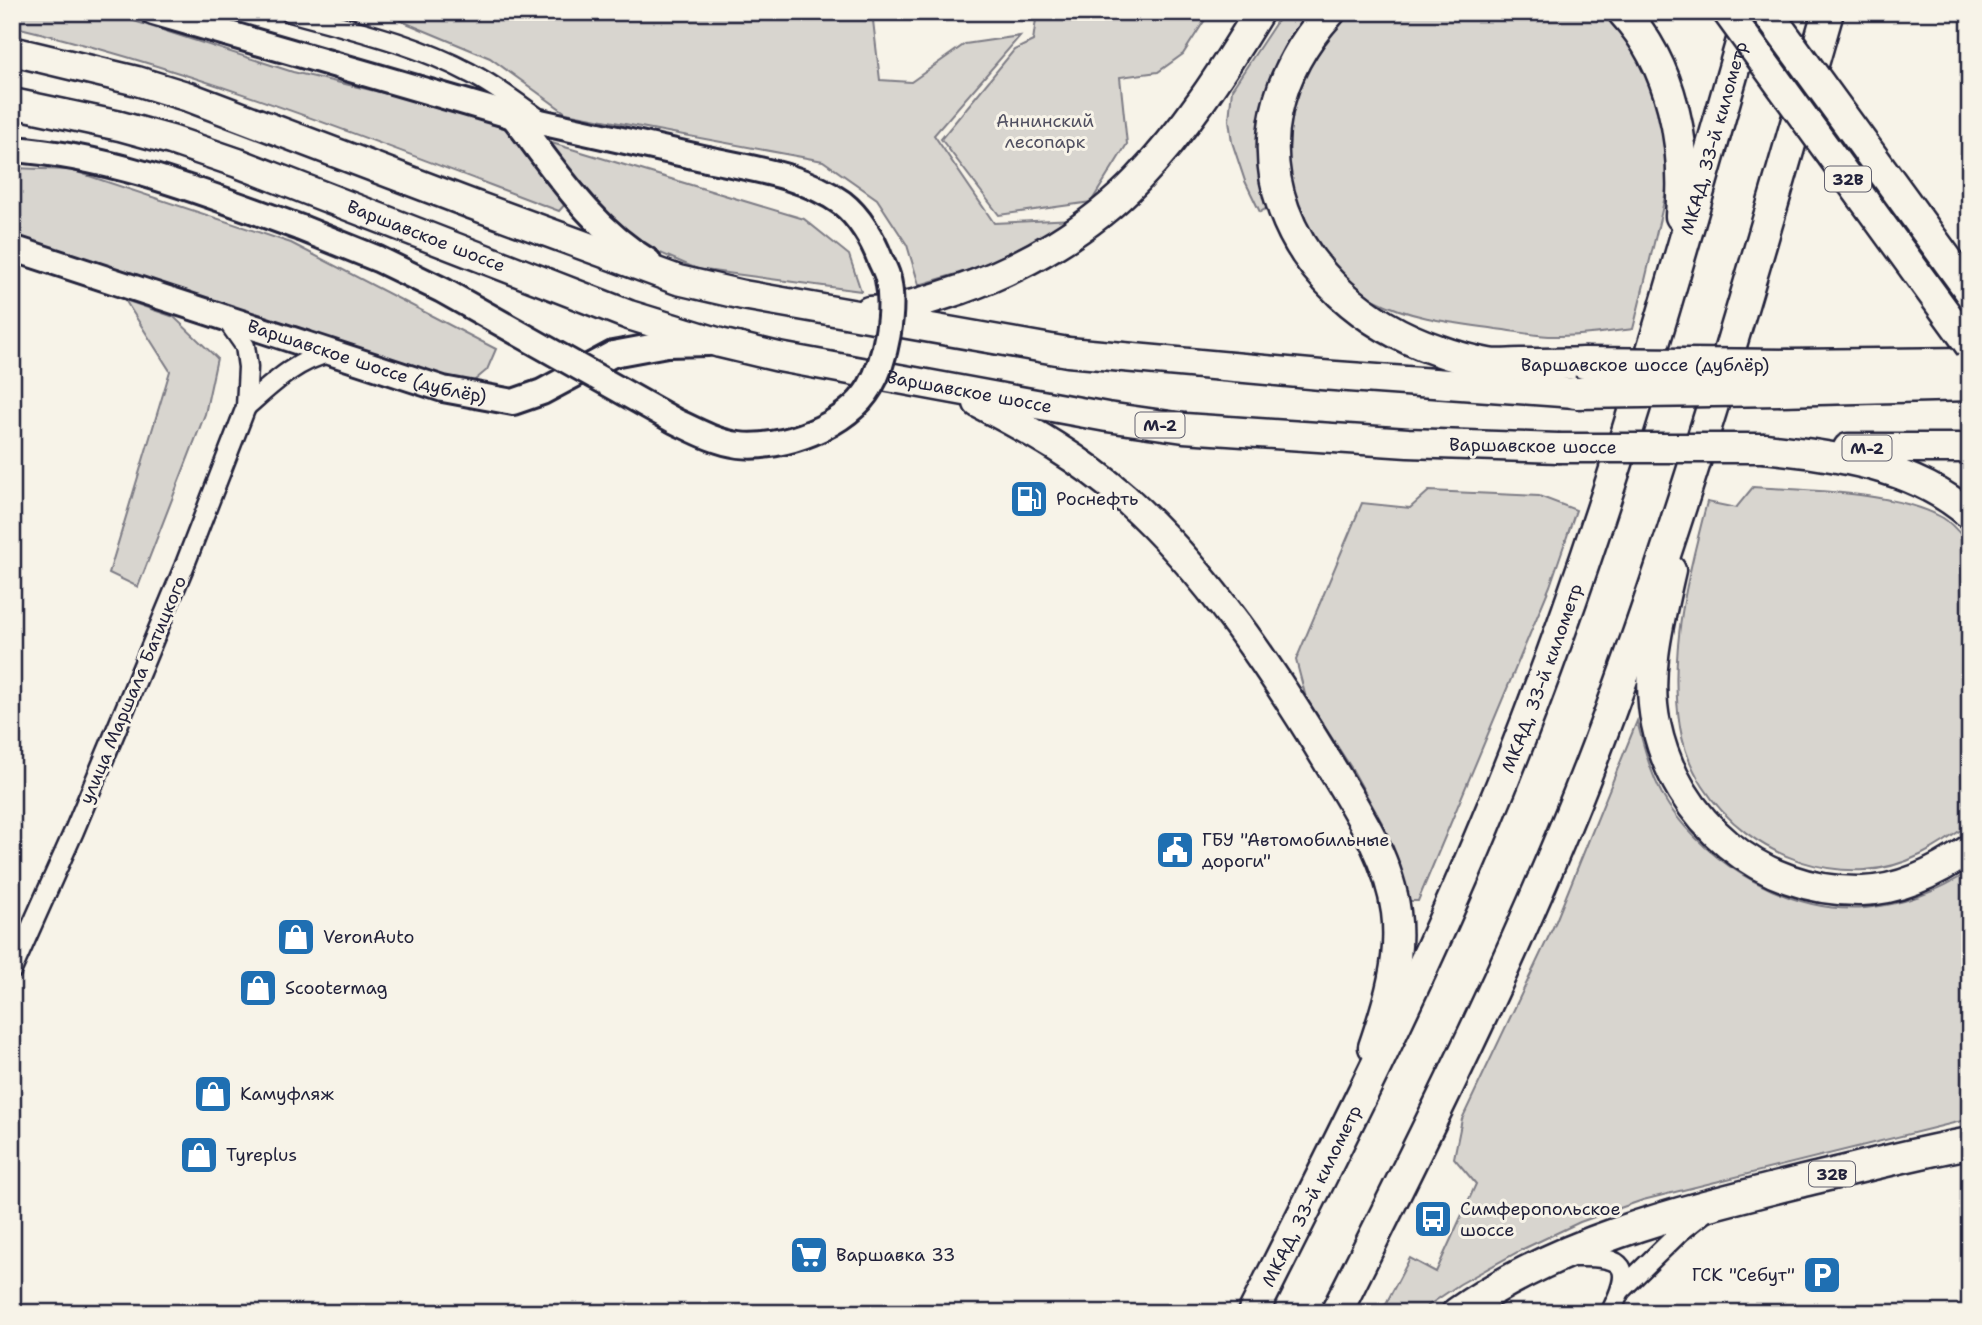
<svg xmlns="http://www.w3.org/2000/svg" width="1982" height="1325" viewBox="0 0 1982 1325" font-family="'Shantell Sans',sans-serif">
	<rect width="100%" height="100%" fill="#f7f3e8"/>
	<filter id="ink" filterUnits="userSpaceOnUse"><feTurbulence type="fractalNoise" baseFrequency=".0143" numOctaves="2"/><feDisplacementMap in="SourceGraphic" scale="14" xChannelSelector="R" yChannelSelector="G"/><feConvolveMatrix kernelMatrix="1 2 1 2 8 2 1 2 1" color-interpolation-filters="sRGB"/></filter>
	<g filter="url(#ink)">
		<g fill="#d8d5cf" stroke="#7d7c85" stroke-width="2">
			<path d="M12 12H106L293 72 505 121 568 201 559 211C379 143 200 71 12 26Z"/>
			<path d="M501 12H872L880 80 911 82 965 44 1020 36 934 135 994 223 1074 219 983 266 919 285 907 245 877 199 823 161 566 113 490 58 399 20Z"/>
			<path d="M1037 12H1210L1183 54 1158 72 1120 77 1127 144 1091 202 999 215 941 139 1014 50 1033 41Z"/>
			<path d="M1283 12H1310C1274 53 1253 110 1259 164 1260 179 1264 193 1267 208L1260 212 1245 181 1232 142 1229 120 1232 89Z"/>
			<path d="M1348 12H1603C1639 50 1664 104 1668 156 1670 182 1662 210 1656 235 1648 267 1641 298 1633 329 1606 332 1576 337 1549 336 1531 335 1513 331 1496 329 1454 323 1412 319 1373 299 1312 268 1279 183 1289 117 1295 78 1322 41 1348 12Z"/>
			<path d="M545 141 804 219 849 255 861 291 697 269 633 241Z"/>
			<path d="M12 168 71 170 291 243 496 349 487 370 468 386 12 241Z"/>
			<path d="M125 300 174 317 217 358 205 414 138 587 109 573 170 371Z"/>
			<path d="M1753 487C1805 490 1898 492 1943 518 1953 524 1962 536 1970 545V823C1939 847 1905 868 1865 870 1780 875 1694 813 1680 727 1668 652 1688 574 1707 502L1736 508Z"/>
			<path d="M1429 491 1539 496 1576 510 1550 586 1418 901H1408L1398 861 1382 823 1352 769 1306 698 1296 660 1362 503 1410 508Z"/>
			<path d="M1637 721C1645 751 1652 780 1669 806 1709 865 1791 914 1865 908 1902 905 1939 891 1970 871V1119L1643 1200 1580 1222 1523 1249 1460 1284 1417 1313H1381L1410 1258 1436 1272 1476 1184 1454 1158 1462 1119 1556 921Z"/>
		</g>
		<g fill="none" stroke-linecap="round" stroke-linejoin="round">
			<defs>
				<g id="minor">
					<path d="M290 12C351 29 414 43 470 73 494 85 516 102 538 118"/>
					<path d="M246 407C271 385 295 361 329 353"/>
					<path d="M12 970 74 831 184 567 246 407 248 367 245 346 226 319"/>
					<path d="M1575 1257C1626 1256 1634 1266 1610 1313"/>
					<path d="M1621 1290 1680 1232 1703 1214"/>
				</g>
				<g id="secondary">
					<path d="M153 12 513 116 707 159"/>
					<path d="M513 116C554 168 590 227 648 261"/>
					<path d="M12 149C113 156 207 194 301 228"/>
					<path id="s1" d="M12 248 443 389 513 402 542 392 613 354 667 344 708 343"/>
				</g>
				<g id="primary">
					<path d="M12 51 137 81 189 97 471 204 678 280 743 295 1068 352 1321 375 1575 393"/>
					<path id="s2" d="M12 103 120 126 171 140 238 163 629 315 720 343 779 357 1107 417 1184 428 1408 443 1558 448"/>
					<path d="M869 311C900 310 932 299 962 289 1025 267 1090 229 1137 180 1185 130 1223 71 1259 12"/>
					<path d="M978 403C1030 430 1081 459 1125 498 1209 574 1273 671 1331 767 1358 812 1389 859 1396 912 1402 958 1388 1003 1373 1047"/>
					<path d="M1764 448C1836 456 1913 465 1970 515"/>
					<path d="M1848 448H1970"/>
					<path d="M1671 570C1660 619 1645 674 1656 724 1676 821 1760 893 1862 891 1901 890 1939 871 1970 849"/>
				</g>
				<g id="trunk">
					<path d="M1330 12C1214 139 1287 299 1437 350 1453 356 1472 361 1488 364 1498 366 1510 364 1520 364 1541 364 1563 364 1584 363"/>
					<path d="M1623 12C1673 66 1687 145 1681 216"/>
					<path d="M1789 365 1970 363"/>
					<path d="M1781 390 1970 385"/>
					<path id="s3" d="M1253 1313C1334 1152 1416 991 1485 825 1596 562 1672 286 1750 12"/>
					<path d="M1336 1313C1429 1127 1523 941 1597 747 1688 506 1757 259 1828 12"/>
					<path d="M1457 1313C1560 1240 1682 1211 1803 1181 1859 1168 1914 1153 1970 1143"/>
				</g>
			</defs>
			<use href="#minor" stroke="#22223b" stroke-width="23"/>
			<use href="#secondary" stroke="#22223b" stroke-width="30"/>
			<use href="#primary" stroke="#22223b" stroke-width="33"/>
			<use href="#trunk" stroke="#22223b" stroke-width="35"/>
			<use href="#minor" stroke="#f7f3e8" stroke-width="18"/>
			<use href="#secondary" stroke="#f7f3e8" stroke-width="24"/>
			<use href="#primary" stroke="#f7f3e8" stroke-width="28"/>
			<use href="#trunk" stroke="#f7f3e8" stroke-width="30"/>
			<defs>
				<path id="secondary-bridge" d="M301 228 378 259 442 290 675 421C696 431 716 442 739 445 782 450 847 426 870 387 886 360 895 311 888 279 887 273 883 266 880 259 873 240 859 216 842 203 803 175 753 169 707 159"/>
				<g id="primary-bridge">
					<path d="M1727 12 1970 346"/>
					<path d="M1558 448H1764"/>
				</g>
				<g id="trunk-bridge">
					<path d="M1767 12 1970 291"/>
					<path d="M1584 363 1789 365"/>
					<path d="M1575 393 1781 390"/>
				</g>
			</defs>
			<use href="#secondary-bridge" stroke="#22223b" stroke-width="30" stroke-linecap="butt"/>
			<use href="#primary-bridge" stroke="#22223b" stroke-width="33" stroke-linecap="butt"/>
			<use href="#trunk-bridge" stroke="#22223b" stroke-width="35" stroke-linecap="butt"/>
			<use href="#secondary-bridge" stroke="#f7f3e8" stroke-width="24"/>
			<use href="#primary-bridge" stroke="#f7f3e8" stroke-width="28"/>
			<use href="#trunk-bridge" stroke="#f7f3e8" stroke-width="30"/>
		</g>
	</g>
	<defs>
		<symbol id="fuel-square" viewBox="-11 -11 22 22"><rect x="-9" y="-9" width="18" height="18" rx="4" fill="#1f6fb2" stroke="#f7f3e8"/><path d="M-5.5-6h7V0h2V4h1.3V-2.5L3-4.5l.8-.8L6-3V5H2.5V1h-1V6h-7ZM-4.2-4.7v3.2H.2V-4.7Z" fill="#fff"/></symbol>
		<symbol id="civic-square" viewBox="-11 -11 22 22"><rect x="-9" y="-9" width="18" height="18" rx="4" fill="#1f6fb2" stroke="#f7f3e8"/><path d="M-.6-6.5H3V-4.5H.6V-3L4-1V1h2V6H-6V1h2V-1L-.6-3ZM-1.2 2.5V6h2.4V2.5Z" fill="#fff"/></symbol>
		<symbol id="shop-square" viewBox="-11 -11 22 22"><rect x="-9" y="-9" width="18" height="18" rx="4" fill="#1f6fb2" stroke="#f7f3e8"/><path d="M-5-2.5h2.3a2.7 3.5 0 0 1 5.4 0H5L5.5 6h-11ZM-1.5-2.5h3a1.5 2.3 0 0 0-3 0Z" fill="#fff"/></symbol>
		<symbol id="bus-square" viewBox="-11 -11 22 22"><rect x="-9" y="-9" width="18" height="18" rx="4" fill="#1f6fb2" stroke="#f7f3e8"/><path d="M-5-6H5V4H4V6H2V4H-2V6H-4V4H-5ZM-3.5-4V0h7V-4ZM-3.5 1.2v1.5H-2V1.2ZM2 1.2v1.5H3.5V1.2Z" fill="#fff"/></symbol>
		<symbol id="supermarket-square" viewBox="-11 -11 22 22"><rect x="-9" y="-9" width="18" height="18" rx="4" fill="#1f6fb2" stroke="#f7f3e8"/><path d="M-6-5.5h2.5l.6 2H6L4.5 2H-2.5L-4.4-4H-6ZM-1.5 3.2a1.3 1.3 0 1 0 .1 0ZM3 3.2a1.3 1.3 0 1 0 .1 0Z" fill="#fff"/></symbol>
		<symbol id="parking-square" viewBox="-11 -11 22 22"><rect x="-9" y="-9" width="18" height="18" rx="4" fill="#1f6fb2" stroke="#f7f3e8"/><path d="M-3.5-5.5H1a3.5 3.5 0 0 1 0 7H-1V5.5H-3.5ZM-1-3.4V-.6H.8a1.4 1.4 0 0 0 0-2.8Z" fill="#fff"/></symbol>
	</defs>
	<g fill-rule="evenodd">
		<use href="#fuel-square" x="1007" y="477" width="44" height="44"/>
		<use href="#civic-square" x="1153" y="828" width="44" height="44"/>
		<use href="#shop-square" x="274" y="915" width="44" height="44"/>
		<use href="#shop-square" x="236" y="966" width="44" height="44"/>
		<use href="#shop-square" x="191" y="1072" width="44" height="44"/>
		<use href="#shop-square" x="177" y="1133" width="44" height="44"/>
		<use href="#bus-square" x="1411" y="1197" width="44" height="44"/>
		<use href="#supermarket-square" x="787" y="1233" width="44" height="44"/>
		<use href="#parking-square" x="1800" y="1253" width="44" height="44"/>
	</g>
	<g text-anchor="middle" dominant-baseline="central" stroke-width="6" stroke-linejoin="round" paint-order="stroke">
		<g fill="#f7f3e8" stroke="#62616f" stroke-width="2">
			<rect x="1825" y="166.5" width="46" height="25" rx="5"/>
			<rect x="1135.5" y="412.5" width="49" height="25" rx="5"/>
			<rect x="1842.5" y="435.5" width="49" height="25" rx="5"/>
			<rect x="1809" y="1161.5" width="46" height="25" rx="5"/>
		</g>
		<g font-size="16" font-weight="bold" fill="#22223b">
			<text x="1848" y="179">32B</text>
			<text x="1160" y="425">М-2</text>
			<text x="1867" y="448">М-2</text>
			<text x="1832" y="1174">32B</text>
		</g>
		<g font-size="18" fill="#504f60" stroke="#f7f3e8">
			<text x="1045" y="121">Аннинский<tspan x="1045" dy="21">лесопарк</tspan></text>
		</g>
		<g font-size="18" fill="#22223b" stroke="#f7f3e8">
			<text stroke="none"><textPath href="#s3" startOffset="1265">МКАД, 33-й километр</textPath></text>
			<text stroke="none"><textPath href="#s2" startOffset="436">Варшавское шоссе</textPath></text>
			<text stroke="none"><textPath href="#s1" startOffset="373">Варшавское шоссе (дублёр)</textPath></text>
			<text x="1645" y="365">Варшавское шоссе (дублёр)</text>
			<text stroke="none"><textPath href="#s2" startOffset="1003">Варшавское шоссе</textPath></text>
			<text transform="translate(1533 446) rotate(1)">Варшавское шоссе</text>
			<text stroke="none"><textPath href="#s3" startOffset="698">МКАД, 33-й километр</textPath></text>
			<text transform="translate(133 690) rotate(-67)">улица Маршала Батицкого</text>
			<text stroke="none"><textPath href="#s3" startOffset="131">МКАД, 33-й километр</textPath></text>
		</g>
		<g font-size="18" fill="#22223b" stroke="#f7f3e8" text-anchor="start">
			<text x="1056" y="499">Роснефть</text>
			<text x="1202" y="840">ГБУ "Автомобильные<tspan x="1202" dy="21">дороги"</tspan></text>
			<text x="323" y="937">VeronAuto</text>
			<text x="285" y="988">Scootermag</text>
			<text x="240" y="1094">Камуфляж</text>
			<text x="226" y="1155">Tyreplus</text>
			<text x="1460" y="1209">Симферопольское<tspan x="1460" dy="21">шоссе</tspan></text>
			<text x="836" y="1255">Варшавка 33</text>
			<text x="1795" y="1275" text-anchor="end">ГСК "Себут"</text>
		</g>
	</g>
	<rect width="1982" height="1325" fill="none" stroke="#f7f3e8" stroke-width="42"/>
	<rect x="21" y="21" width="1940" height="1283" fill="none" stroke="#22223b" stroke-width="2.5" filter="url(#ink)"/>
</svg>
